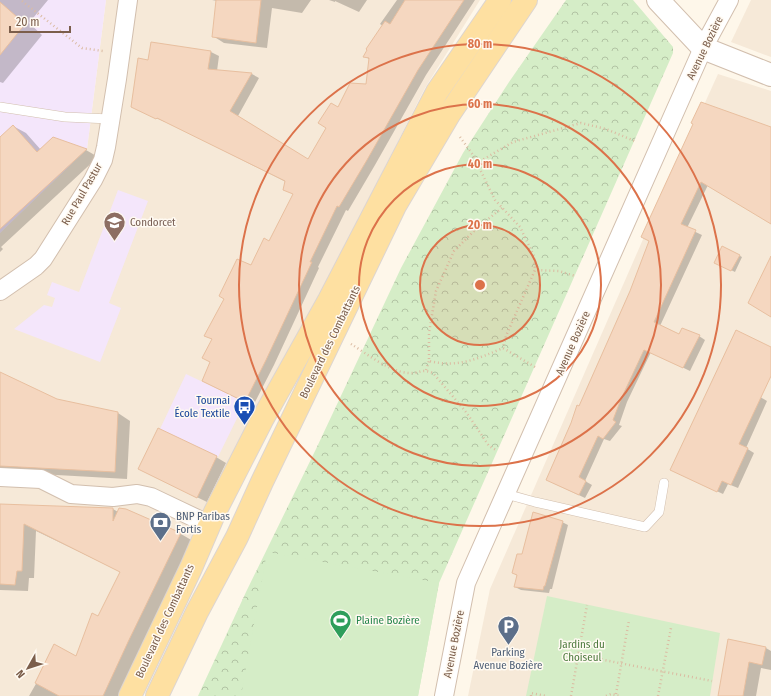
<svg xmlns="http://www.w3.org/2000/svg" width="771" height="696" viewBox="0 0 771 696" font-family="'Fira Sans Condensed',sans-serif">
	<defs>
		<pattern id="park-crowns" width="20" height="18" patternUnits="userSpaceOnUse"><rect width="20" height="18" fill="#d5edc7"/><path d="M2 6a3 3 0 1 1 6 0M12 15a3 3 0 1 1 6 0" fill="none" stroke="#b2c3a4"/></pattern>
	</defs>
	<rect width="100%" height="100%" fill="#fef7ea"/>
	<g fill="#f6e9d8">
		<path d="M106 0H480L425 88 231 470 119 696H0V233L87 149Z"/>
		<path d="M751 0H771V57L731 42Z"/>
		<path d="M718 74 771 91V696H468L490 589 644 237Z"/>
	</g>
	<g fill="#f4e6fb">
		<path d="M0 0H106L87 149 0 233Z"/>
		<path d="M118 190 148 201 109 303 121 308 100 362 14 329 44 305 52 307 55 298 47 295 52 282 79 292Z"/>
		<path d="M186 374 245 402 218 457 160 429Z"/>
	</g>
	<path fill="url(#park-crowns)" d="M566 0H633L673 47V53L439 583 418 696H198L246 592 316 449 401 268 463 153 509 82Z"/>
	<g fill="#d5edc7">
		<path d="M267 552 439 583 418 696H241Z"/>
		<path d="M547 596 720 633 710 696H526Z"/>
	</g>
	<g fill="#0003">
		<path d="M0 0H48L29 23 42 35 3 83 0 82Z"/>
		<path d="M212 0H311L302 13 272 8 267 48 224 43 213 36 217 1Z"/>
		<path d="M329 0H367L359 12 335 1V2Z"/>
		<path d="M397 0H475L426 75 375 165 348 211 346 210 318 267 319 268 274 365 253 406 211 385 213 340 205 335 251 266 270 242 294 195 286 182 165 121V122L140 111 148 61 211 52 219 56 217 71 252 74 259 78 238 116 308 160 339 109 367 85 370 60 365 56 383 26 380 24Z"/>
		<path d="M694 124 771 128V222L708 185 687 228 702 235 660 326 679 336H699L705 340 690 371 651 352 627 402 619 425 622 426 610 441 604 439 585 481 592 485 585 498 553 483 579 407 631 291Z"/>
		<path d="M13 126 26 133 41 150 53 138 86 150 98 157 1 247 3 249 0 252V139Z"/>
		<path d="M723 247 742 257 735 272 715 262Z"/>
		<path d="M0 373 56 400 118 413 130 421 127 479 4 472 0 470Z"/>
		<path d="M743 387 767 401 746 448 754 453 738 488 728 484 723 494 678 473Z"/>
		<path d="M216 457 226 463 207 502 149 474Z"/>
		<path d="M0 505 113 509 118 512 126 510 181 534 193 541 118 696H29L41 675 77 657 98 618 121 572 36 531 34 578H29L28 591 0 590Z"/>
		<path d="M562 522 568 525 552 589H550L549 593 521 590 515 587 518 576 513 573 523 556Z"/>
		<path d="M729 641 766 648 771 651V670L761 668 756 696H719Z"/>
	</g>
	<g fill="#f5d7c0" stroke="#e8bf9f">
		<path d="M216 0H261L256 43 212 37Z"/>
		<path d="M405 0H464L418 70 367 160 339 207 337 206 310 262H312L266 360 245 402 202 381 210 362 202 358 212 339 204 336 224 299 219 296 237 259 251 265 264 238 269 241 293 194 283 190 285 181 157 118 156 119 131 107 138 58 148 60 151 42 211 51 208 69 252 73 230 111 308 159 326 128 318 123 331 103 338 107 350 83 366 84 369 58 363 57 367 50 366 49 385 21 390 24Z"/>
		<path d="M0 2 25 24 0 55Z"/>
		<path d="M701 102 771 127V224L701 182 681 224 696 230 654 322 679 334 682 328 700 335 683 368 644 350 621 399 613 420 616 422 603 439 598 436 579 477 586 481 579 495 546 480 571 423 577 405 579 406 630 291 649 241 641 237 693 124 691 123Z"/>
		<path d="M13 125 37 152 53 137 87 149 0 229V137Z"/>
		<path d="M722 246 740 255 731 271 714 263Z"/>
		<path d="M771 256V317L748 303Z"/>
		<path d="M736 330 771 347V376L739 444 748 448 731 485 722 481 717 492 670 470Z"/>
		<path d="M0 372 57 399 118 412 115 472 0 466Z"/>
		<path d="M158 428 217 456 197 498 138 469Z"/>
		<path d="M0 504 113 508V521L119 508 126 509 181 533 128 642 103 696H59L35 683 54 644 76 656 92 613 98 616 120 572 24 524 22 571H17L15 585 0 584Z"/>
		<path d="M533 512 563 521 545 586H544L543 590 514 587 517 575 512 573 517 554H522Z"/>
		<path d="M728 639 766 647 762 665 749 662 743 696H718Z"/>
	</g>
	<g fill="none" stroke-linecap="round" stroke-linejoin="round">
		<defs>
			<g id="service">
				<path d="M0 107 65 117 110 119"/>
				<path d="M506 494 535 502 645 527 659 512 664 483"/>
			</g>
			<g id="minor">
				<path d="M0 291 36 266 43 259 93 180 103 160 106 147 117 79 128 0"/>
				<path d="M0 477 41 479 71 494 113 497 137 494 151 497 210 525"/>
				<path d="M444 696 466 583 703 48 729 0"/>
			</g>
			<path id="tertiary" d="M658 0 703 48 771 75"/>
			<g id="primary">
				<path d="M130 696 191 568 215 512 262 420 329 300 437 92 500 0"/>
				<path d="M157 696 197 612 237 537 262 482 395 206 450 113 526 0"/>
			</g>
		</defs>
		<use href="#service" stroke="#d2bfae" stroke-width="10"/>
		<use href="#minor" stroke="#d2bfae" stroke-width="20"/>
		<use href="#tertiary" stroke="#d2bfae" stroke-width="24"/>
		<use href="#primary" stroke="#ddd5d0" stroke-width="24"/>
		<g stroke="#dbbba2" stroke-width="2.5" stroke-dasharray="1 3" stroke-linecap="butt">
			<path d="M22 1 82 48 103 51"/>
			<path d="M460 137 473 155 495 200 520 227 534 256 535 270"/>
			<path d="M478 165 484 159 513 142 581 123 606 129 637 142"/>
			<path d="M502 208 477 228 454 251 436 291 429 333V361C458 368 477 359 503 348"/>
			<path d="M351 344C367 354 390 372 409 373 420 374 421 368 433 373L466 412 489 446 496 450"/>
			<path d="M535 367 503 348 506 336 535 270 559 271 575 276"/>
			<path d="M426 370 429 361"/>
			<path d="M578 655 712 681"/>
			<path d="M616 694 629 620"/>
			<path d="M531 696V693L546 696"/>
			<path d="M571 696 587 605"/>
			<path d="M606 696 611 694 620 696"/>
			<path d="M658 696 671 628"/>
		</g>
		<use href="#service" stroke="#fff" stroke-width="9"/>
		<use href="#minor" stroke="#fff" stroke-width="18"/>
		<use href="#tertiary" stroke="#fff" stroke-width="22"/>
		<use href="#primary" stroke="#fee0a1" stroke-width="22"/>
	</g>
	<circle cx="480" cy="285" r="60" fill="#dc724a" fill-opacity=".12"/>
	<g fill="none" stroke="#dc724a" stroke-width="2">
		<circle cx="480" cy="285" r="60"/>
		<circle cx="480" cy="285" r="121"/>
		<circle cx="480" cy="285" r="181"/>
		<circle cx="480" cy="285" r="241"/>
	</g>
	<defs>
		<symbol id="university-pin" viewBox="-11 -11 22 30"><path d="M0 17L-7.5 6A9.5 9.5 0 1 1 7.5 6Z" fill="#8d6e63" stroke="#fffaf2"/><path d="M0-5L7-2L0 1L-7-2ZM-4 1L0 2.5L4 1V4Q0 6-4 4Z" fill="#fff"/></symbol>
		<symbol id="bus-pin" viewBox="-11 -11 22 30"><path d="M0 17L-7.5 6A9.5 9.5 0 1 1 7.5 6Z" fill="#1a4fb4" stroke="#fffaf2"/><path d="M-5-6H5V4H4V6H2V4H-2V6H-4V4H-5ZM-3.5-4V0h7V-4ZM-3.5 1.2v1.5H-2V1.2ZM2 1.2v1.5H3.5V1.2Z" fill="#fff"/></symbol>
		<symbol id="bank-pin" viewBox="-11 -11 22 30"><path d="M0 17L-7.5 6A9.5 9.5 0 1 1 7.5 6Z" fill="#5c6f8a" stroke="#fffaf2"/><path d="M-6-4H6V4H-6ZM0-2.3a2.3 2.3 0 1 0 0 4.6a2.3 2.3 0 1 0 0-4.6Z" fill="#fff"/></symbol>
		<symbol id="stadium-pin" viewBox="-11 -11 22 30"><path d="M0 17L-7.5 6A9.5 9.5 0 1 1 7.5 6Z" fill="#2e9e5b" stroke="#fffaf2"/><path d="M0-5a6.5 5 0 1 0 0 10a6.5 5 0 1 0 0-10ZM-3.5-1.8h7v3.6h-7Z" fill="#fff"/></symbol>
		<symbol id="parking-pin" viewBox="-11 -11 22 30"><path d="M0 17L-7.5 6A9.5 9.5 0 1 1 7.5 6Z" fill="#5c6f8a" stroke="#fffaf2"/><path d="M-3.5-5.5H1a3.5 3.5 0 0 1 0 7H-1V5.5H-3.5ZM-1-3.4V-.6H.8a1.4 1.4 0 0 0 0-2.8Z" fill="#fff"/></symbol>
	</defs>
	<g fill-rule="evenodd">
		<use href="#university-pin" x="102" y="210" width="25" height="34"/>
		<use href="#bus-pin" x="232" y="394" width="25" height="34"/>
		<use href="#bank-pin" x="148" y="510" width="25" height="34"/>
		<use href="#stadium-pin" x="328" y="608" width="25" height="34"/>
		<use href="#parking-pin" x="496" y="614" width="25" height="34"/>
	</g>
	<g text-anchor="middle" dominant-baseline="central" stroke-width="3" stroke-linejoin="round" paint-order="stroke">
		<g font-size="11" fill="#7b5e4b" stroke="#fffaf2">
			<text transform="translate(705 48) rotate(-64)">Avenue Bozière</text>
			<text transform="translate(82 194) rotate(-60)">Rue Paul Pastur</text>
			<text transform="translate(330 342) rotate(-64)">Boulevard des Combattants</text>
			<text transform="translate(573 343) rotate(-66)">Avenue Bozière</text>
			<text transform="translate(165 621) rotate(-65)">Boulevard des Combattants</text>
			<text transform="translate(454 644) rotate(-79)">Avenue Bozière</text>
		</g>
		<g font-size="11" fill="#785e54" stroke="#fffaf2" text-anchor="start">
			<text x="130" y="222">Condorcet</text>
		</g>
		<g font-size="11" fill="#164399" stroke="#fffaf2" text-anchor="end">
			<text x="230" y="400">Tournai<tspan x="230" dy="13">École Textile</tspan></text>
		</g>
		<g font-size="11" fill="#4e5e75" stroke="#fffaf2" text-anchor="start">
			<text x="176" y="516">BNP Paribas<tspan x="176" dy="13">Fortis</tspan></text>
			<text x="508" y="652" text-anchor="middle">Parking<tspan x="508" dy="13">Avenue Bozière</tspan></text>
		</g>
		<g font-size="11" fill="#27864d" stroke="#fffaf2" text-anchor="start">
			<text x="356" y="620">Plaine Bozière</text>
		</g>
		<g font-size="11" fill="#4e7b3f" stroke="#fffaf2">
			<text x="582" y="644">Jardins du<tspan x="582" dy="13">Choiseul</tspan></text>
		</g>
	</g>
	<circle cx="480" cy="285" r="6" fill="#dc724a" stroke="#fffaf2" stroke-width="2"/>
	<g font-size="12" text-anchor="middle" font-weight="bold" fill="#dc724a" stroke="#fffaf2" stroke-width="3" stroke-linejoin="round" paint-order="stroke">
		<text x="480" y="48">80 m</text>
		<text x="480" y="108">60 m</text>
		<text x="480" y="168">40 m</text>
		<text x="480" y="229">20 m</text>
	</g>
	<g transform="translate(28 668) rotate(231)" stroke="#fffaf2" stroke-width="3" paint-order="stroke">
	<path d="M0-3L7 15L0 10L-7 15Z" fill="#7b5e4b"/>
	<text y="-6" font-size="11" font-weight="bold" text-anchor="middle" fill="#7b5e4b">N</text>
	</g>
	<path d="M10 26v6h60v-6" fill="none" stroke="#7b5e4b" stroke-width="2"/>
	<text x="16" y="26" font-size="12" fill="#7b5e4b" stroke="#fffaf2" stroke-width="3" paint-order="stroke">20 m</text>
</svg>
